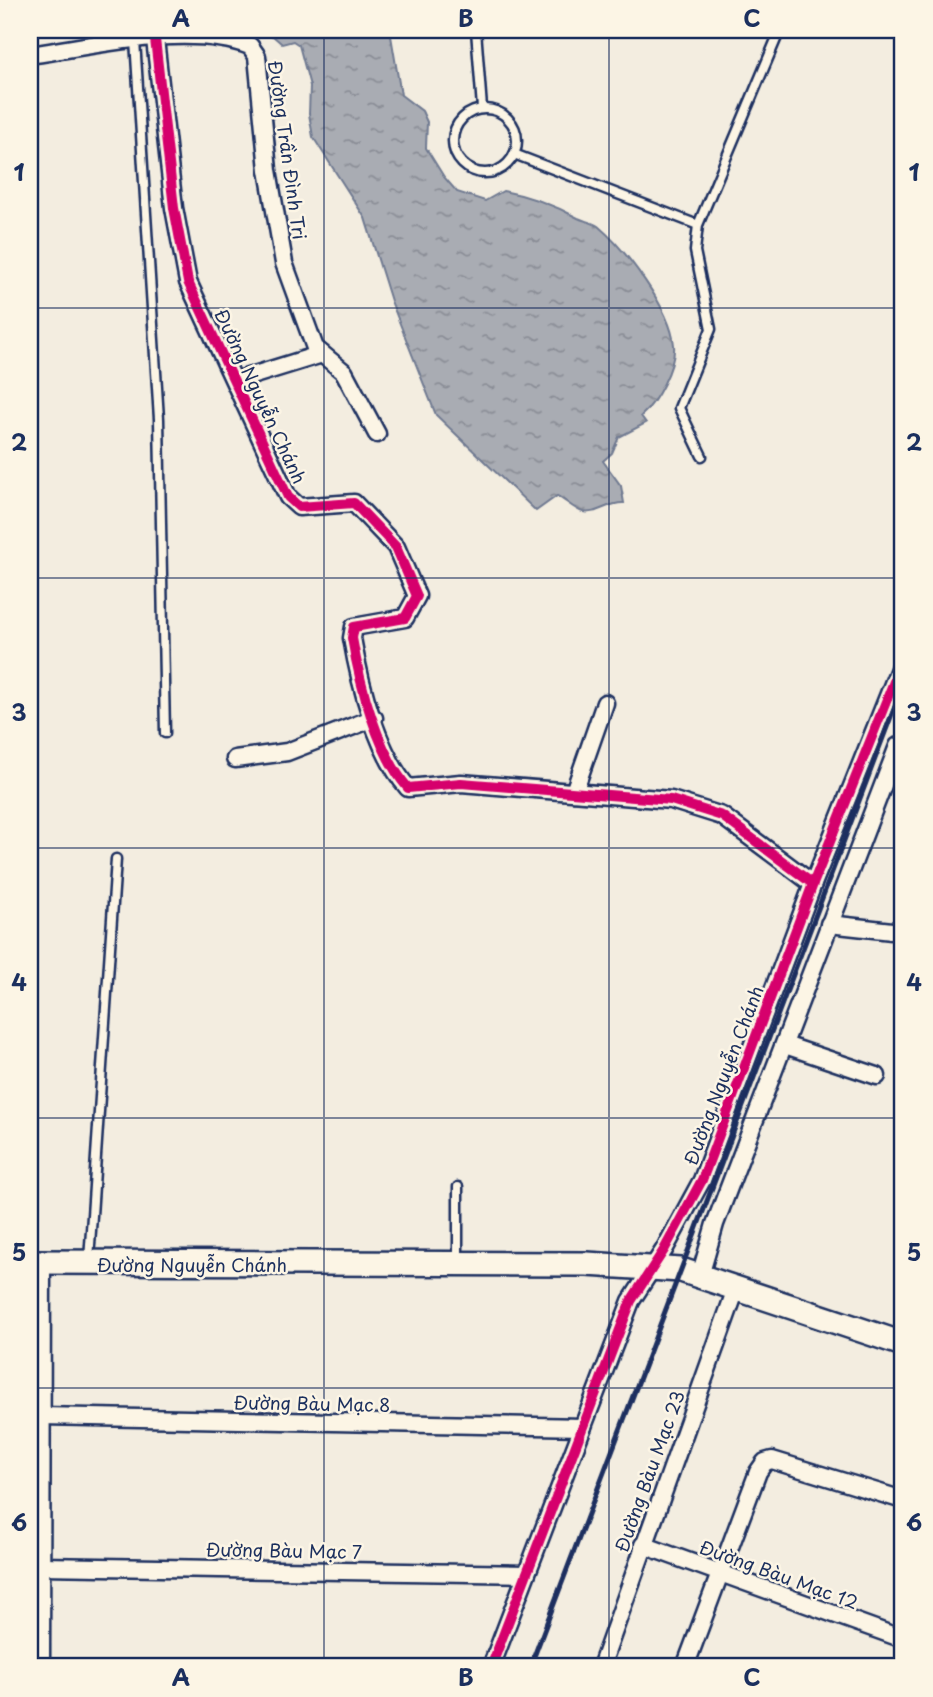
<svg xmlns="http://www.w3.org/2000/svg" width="933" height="1697" viewBox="0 0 933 1697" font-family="'Playpen Sans',sans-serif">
	<defs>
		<pattern id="water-ripples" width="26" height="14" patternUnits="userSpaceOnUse" patternTransform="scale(1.75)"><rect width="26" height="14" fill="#a9acb3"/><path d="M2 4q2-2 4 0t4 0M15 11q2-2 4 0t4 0" fill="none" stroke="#898c95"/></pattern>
	</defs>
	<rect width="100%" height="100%" fill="#f3ede0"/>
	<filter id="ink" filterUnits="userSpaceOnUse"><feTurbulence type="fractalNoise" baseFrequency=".0143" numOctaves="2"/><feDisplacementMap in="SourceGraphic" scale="14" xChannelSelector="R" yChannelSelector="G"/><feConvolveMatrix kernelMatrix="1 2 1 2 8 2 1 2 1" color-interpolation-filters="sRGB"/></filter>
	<g filter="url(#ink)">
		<path fill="url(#water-ripples)" stroke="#707a91" stroke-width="2" d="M247 30H390L401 95 422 111 427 122 426 148 444 177 457 192 485 201 503 191C531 196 554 205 578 218 584 221 592 222 598 226 625 249 671 309 674 345 676 366 656 403 641 416L646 423 619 437 612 453 603 461 621 486 624 503C608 502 597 515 583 512 575 510 565 500 557 496L536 511 436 415 391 301 365 218 313 137 309 114 310 86 299 45 293 41 282 44 273 36Z"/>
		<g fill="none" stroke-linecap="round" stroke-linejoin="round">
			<defs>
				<g id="lane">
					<path d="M476 30 482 108"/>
					<path d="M135 40 159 419 165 733"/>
					<circle cx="485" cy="141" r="32"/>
					<path d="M514 154 698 225 780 30"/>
					<path d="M698 225 695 251 711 329 679 408 702 456"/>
					<path d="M89 1260 116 859"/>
					<path d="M458 1262V1187"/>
				</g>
				<g id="street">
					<path d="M155 39 174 208 188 282 288 497 299 507 354 503 396 547 417 596 405 618 354 627 352 638C360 685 377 752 408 788L461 783 671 800 722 816 813 884"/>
					<path d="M30 55C93 46 189 22 250 46L257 56 268 170 284 263 315 348 344 372 377 434"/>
					<path d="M235 381 322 354"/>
					<path d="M235 759 287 752 374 718"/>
					<path d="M574 792 605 703"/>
					<path d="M829 924 892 931 903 929"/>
					<path d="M785 1045 877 1076"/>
					<path d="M700 1276 715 1224 898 746"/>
					<path d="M41 1416 583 1427"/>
					<path d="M643 1545 903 1639"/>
					<path d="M41 1566 526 1574"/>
					<path d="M41 1667 42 1263"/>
					<path d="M491 1667 631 1301 664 1250 702 1180 813 884 903 659"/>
					<path d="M601 1667 736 1289"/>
					<path d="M685 1667 758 1472 765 1462 772 1460 903 1500"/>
				</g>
				<path id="secondary" d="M30 1262 587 1264 681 1270 903 1344"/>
			</defs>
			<use href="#lane" stroke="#1b2f5e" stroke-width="13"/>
			<use href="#street" stroke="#1b2f5e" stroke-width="21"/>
			<use href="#secondary" stroke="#1b2f5e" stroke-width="28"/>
			<use href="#lane" stroke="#fcf5e5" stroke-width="8"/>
			<use href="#street" stroke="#fcf5e5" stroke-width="16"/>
			<use href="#secondary" stroke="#fcf5e5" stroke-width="23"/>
			<path stroke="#1b2f5e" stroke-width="5" d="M530 1667 903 685"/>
			<defs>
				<g id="cycleway">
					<path d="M155 39 174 208 188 282 288 497 299 507 354 503 396 547 417 596 405 618 354 627 352 638C360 685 377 752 408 788L461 783 671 800 722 816 813 884"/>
					<path d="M491 1667 631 1301 664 1250 702 1180 813 884 903 659"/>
				</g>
			</defs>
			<use href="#cycleway" stroke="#fcf5e5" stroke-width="15"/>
			<use href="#cycleway" stroke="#d6006c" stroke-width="10"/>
		</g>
	</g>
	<path fill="none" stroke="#1b2f5e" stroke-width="2" stroke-opacity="0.55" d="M324 30V1667M609 30V1667M30 308H903M30 578H903M30 848H903M30 1118H903M30 1388H903"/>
	<g text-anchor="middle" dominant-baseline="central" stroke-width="5" stroke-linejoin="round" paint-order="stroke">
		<g font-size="18" fill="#1b2f5e" stroke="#fcf5e5">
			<text transform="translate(288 150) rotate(82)">Đường Trần Đình Tri</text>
			<text transform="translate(261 396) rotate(65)">Đường Nguyễn Chánh</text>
			<text transform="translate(723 1075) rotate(-69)">Đường Nguyễn Chánh</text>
			<text x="192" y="1264">Đường Nguyễn Chánh</text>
			<text transform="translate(312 1403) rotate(1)">Đường Bàu Mạc 8</text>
			<text transform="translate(649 1471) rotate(-70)">Đường Bàu Mạc 23</text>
			<text transform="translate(284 1550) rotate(1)">Đường Bàu Mạc 7</text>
			<text transform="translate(779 1574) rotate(20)">Đường Bàu Mạc 12</text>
		</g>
	</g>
	<rect width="933" height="1697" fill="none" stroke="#fcf5e5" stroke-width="77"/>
	<rect x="38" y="38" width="856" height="1620" fill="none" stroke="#1b2f5e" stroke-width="2.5"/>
	<g font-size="23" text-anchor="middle" font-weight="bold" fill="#1b2f5e">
		<text x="181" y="27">A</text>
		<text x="466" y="27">B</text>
		<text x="752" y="27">C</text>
		<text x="19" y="181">1</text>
		<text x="914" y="181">1</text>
		<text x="19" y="451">2</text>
		<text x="914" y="451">2</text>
		<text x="19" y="721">3</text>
		<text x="914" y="721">3</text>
		<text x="19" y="991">4</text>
		<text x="914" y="991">4</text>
		<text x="19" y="1261">5</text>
		<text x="914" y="1261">5</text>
		<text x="19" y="1531">6</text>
		<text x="914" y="1531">6</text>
		<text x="181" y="1686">A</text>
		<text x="466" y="1686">B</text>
		<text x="752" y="1686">C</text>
	</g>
</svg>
